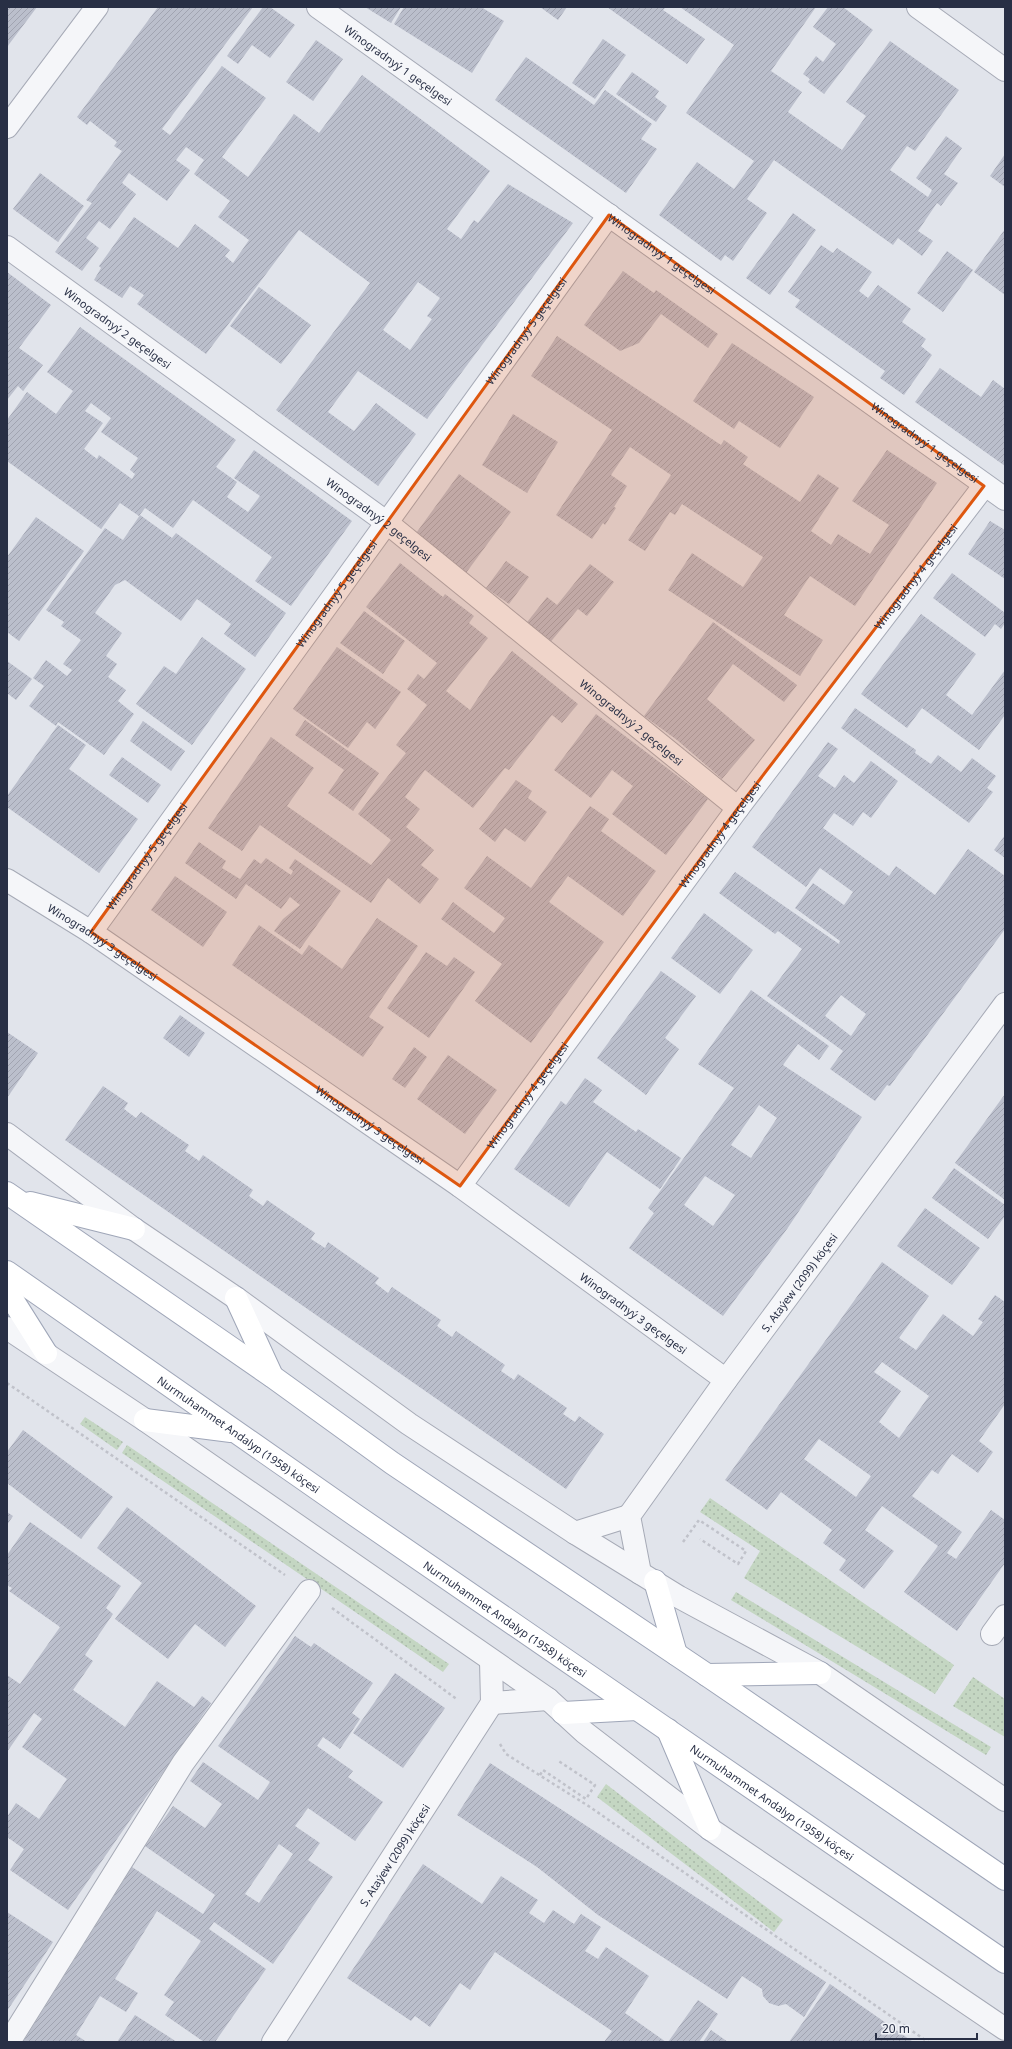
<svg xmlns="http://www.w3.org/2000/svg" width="1012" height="2049" viewBox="0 0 1012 2049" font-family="'Noto Sans',sans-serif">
	<defs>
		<pattern id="grass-dots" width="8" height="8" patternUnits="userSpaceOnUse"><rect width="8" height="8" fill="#c4d6c2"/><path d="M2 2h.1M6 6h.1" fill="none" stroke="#a8b8a8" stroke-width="1.8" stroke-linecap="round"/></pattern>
		<pattern id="building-hatch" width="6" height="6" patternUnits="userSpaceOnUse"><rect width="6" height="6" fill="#bbbfcc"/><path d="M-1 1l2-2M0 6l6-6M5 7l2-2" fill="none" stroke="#a1a4b1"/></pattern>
	</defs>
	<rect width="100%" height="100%" fill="#e1e4eb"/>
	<g fill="url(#grass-dots)">
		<path d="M85 1417 123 1442 117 1450 80 1424Z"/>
		<path d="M127 1445 449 1664 443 1672 122 1453Z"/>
		<path d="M710 1498 954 1665 935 1694 744 1578 760 1551 700 1512Z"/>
		<path d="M736 1592 991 1747 986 1755 731 1600Z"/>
		<path d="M973 1677 1005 1699V1737L953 1706Z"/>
		<path d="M606 1784 783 1920 774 1932 597 1797Z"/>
	</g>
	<g fill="url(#building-hatch)" fill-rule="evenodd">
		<path d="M7 7H37L7 47Z"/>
		<path d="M158 7H253L162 129 170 135 222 66 266 98 222 157 248 177 294 114 319 133 362 75 490 171 447 229 461 239 474 220 478 223 508 184 573 223 427 419 358 371 328 412 354 431 376 403 416 434 378 486 276 410 370 283 299 230 206 354 137 304 144 295 130 286 122 298 94 280 101 268 99 266 134 217 178 248 195 224 230 250 225 256 233 263 249 240 218 217 230 201 194 174 204 160 186 147 176 160 190 170 167 201 129 173 122 183 136 194 110 229 99 221 86 238 99 248 82 271 55 252 92 203 86 200 122 151 114 146 117 142 90 121 87 125 77 117ZM418 282 440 298 427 316 432 319 410 350 383 330Z"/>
		<path d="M263 7H270L295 25 270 58 252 45 238 64 227 56Z"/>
		<path d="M365 7H401L391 23Z"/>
		<path d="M404 7H481L504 21 472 73 394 24Z"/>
		<path d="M540 7H567L558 20Z"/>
		<path d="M607 7H666L663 10 705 39 687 64Z"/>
		<path d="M680 7H816L771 71 802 92 788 112 842 150 866 116 846 102 890 41 959 90 915 151 907 146 890 170 928 197 932 190 916 178 946 136 962 148 944 174 958 183 941 206 937 203 918 231 933 241 922 256 898 238 893 245 774 160 747 199 767 213 733 261 725 255 721 261 659 215 697 162 734 189 754 161 686 113 734 45Z"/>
		<path d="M828 7H843L873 30 824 94 808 82 810 79 803 74 816 56 823 62 836 44 813 27Z"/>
		<path d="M603 39 626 55 595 99 572 83Z"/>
		<path d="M316 40 343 59 313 101 286 82Z"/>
		<path d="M526 57 594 105 605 90 652 124 641 139 657 149 626 193 495 100Z"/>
		<path d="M632 72 659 91 655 97 667 106 656 122 616 94Z"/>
		<path d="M1005 154V187L990 176Z"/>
		<path d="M40 173 84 206 58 242 13 209Z"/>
		<path d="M793 213 816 230 770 295 746 278Z"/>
		<path d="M1005 229V295L974 272Z"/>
		<path d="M821 245 833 253 837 248 872 272 859 291 868 298 878 285 911 309 902 322 926 339 921 346 932 355 904 395 880 378 885 371 795 307 800 300 788 292Z"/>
		<path d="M947 251 973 270 943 312 917 293Z"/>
		<path d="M623 271 654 293 656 290 718 334 708 348 661 314 639 343 620 351 584 325Z"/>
		<path d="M7 272 51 305 19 348 43 365 23 391 18 386 7 400Z"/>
		<path d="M259 287 311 325 281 364 230 326Z"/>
		<path d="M80 327 236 440 216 467 237 482 227 497 248 512 260 496 234 478 254 450 352 521 291 606 255 581 272 557 193 500 173 528 145 508 139 516 120 503 101 529 7 461V420L27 392 56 414 73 391 47 372ZM91 403 111 418 101 432 138 458 130 470 135 474 132 479 99 455 97 459 84 449 103 423 85 411Z"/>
		<path d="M557 336 721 445 724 440 748 457 743 464 800 502 818 474 839 488 811 531 831 545 838 534 870 554 889 525 852 501 887 450 937 483 855 606 810 576 784 615 823 640 800 676 668 590 692 553 743 587 763 557 682 504 675 515 670 512 645 551 628 540 671 475 630 447 611 475 627 486 614 507 616 508 605 525 603 523 592 539 556 515 612 430 531 376Z"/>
		<path d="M732 343 814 397 780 448 739 421 734 429 693 401Z"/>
		<path d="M940 368 981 397 993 380 1005 389V466L915 402Z"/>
		<path d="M513 414 558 442 527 493 482 465Z"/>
		<path d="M459 474 511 512 466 573 414 536Z"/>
		<path d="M140 515 172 538 176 533 286 613 255 657 224 634 231 624 197 599 181 621 125 580 115 585 95 613 122 633 106 656 117 664 108 677 126 690 118 701 134 714 104 755 58 722 56 726 29 706 44 686 33 678 46 660 67 676 72 670 63 664 81 640 61 626 64 622 46 610 105 528 123 540Z"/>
		<path d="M36 517 84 551 19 641 7 632V557Z"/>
		<path d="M990 521 1005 530V579L968 554Z"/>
		<path d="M506 561 529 577 509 604 486 588Z"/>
		<path d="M400 563 443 597 445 594 474 616 469 623 488 638 446 691 470 710 489 681 512 651 578 704 562 723 552 715 509 770 505 768 473 808 425 770 405 797 420 809 406 827 434 850 421 865 439 879 420 904 388 878 371 903 260 825 242 851 208 828 271 737 314 768 287 806 371 865 391 840 358 814 406 753 396 745 427 705 407 689 418 674 424 679 437 663 366 607Z"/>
		<path d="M590 564 614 582 587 616 578 609 548 645 524 626 547 597 557 605Z"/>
		<path d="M952 573 1005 613V623L1001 629 995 624 985 637 933 598Z"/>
		<path d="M364 611 405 641 383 674 340 643Z"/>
		<path d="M921 614 976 654 946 695 972 715 1005 670V715L979 750 922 708 907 728 861 694Z"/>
		<path d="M713 622 797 685 784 702 733 664 707 699 755 740 722 779 677 740 644 716Z"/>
		<path d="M202 637 246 669 192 745 136 704 164 666 176 674Z"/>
		<path d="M337 647 401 692 375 729 367 722 348 748 293 709Z"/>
		<path d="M7 661 32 679 16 700 7 693Z"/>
		<path d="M855 708 916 750 915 753 931 764 938 755 961 772 972 758 996 776 987 788 993 792 969 823 841 728Z"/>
		<path d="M596 714 708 799 666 855 612 814 633 786 612 770 591 798 554 770Z"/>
		<path d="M305 720 379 773 353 811 328 793 344 770 295 735Z"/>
		<path d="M143 721 185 751 171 771 130 741Z"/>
		<path d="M58 725 86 745 69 769 138 819 99 873 7 807V796Z"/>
		<path d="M828 742 838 749 818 776 835 788 844 775 854 783 871 761 898 781 871 818 863 812 853 826 834 813 823 828 889 876 896 866 935 895 968 849 1005 876V929L890 1086 887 1085 875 1101 830 1069 843 1051 767 996 802 949 778 931 775 934 719 893 735 872 839 944 840 941 795 908 813 883 844 905 853 892 820 868 806 887 752 847ZM841 995 866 1014 851 1036 825 1016Z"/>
		<path d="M122 757 161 785 148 803 109 775Z"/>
		<path d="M516 780 532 791 528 798 547 812 525 842 505 828 495 842 479 829Z"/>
		<path d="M590 806 609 819 601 831 656 871 623 916 568 876 549 902 604 942 531 1043 475 1001 502 964 441 919 453 902 494 933 505 918 464 888 487 856 531 888Z"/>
		<path d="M1005 835V858L994 850Z"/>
		<path d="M199 842 226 861 222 868 240 879 254 859 261 864 266 858 291 875 293 871 289 868 295 859 341 891 300 949 274 931 283 919 300 905 290 897 281 909 246 884 236 899 185 863Z"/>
		<path d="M175 876 227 912 203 947 151 910Z"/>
		<path d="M704 913 753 950 720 994 671 958Z"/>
		<path d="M377 918 418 946 369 1017 384 1027 363 1057 232 965 259 925 302 955 309 945 342 969Z"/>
		<path d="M426 952 447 966 454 957 475 972 429 1038 387 1008Z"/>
		<path d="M661 971 696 996 665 1038 679 1049 646 1095 597 1058Z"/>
		<path d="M751 990 829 1046 819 1060 798 1044 783 1065 862 1117 787 1229 723 1316 629 1248 654 1213 648 1208 734 1088 698 1064ZM759 1105 777 1118 751 1158 731 1145ZM705 1176 735 1195 713 1226 684 1205Z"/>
		<path d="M180 1015 205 1033 189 1057 163 1038Z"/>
		<path d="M7 1032 38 1053 7 1098Z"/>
		<path d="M414 1047 427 1057 405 1088 392 1079Z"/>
		<path d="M448 1055 497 1090 465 1134 417 1099Z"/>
		<path d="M585 1078 602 1090 593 1102 636 1132 638 1129 681 1158 660 1189 607 1152 569 1207 514 1169 561 1101 566 1105Z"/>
		<path d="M103 1086 128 1103 124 1109 136 1118 141 1112 189 1145 185 1151 199 1161 203 1155 253 1190 249 1196 263 1206 267 1200 315 1233 311 1239 325 1248 328 1242 379 1278 375 1283 388 1293 392 1287 441 1320 437 1326 452 1337 456 1331 505 1365 501 1371 514 1380 518 1374 567 1408 563 1414 575 1422 579 1416 604 1434 566 1489 65 1140Z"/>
		<path d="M1005 1094V1200L955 1163Z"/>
		<path d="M954 1168 1005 1205V1216L988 1239 932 1198Z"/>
		<path d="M925 1208 980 1248 952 1285 897 1246Z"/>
		<path d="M882 1262 929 1296 899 1338 916 1350 943 1314 973 1336 983 1322 978 1319 995 1295 1005 1302V1404L979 1441 993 1452 978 1473 952 1454 938 1474 932 1470 912 1496 962 1532 947 1553 956 1559 991 1510 1005 1520V1563L957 1631 904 1592 938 1546 882 1506 865 1530 894 1551 864 1589 839 1570 846 1560 823 1543 832 1530 781 1492 767 1510 725 1480ZM882 1362 929 1396 899 1438 879 1422 901 1391 874 1372ZM819 1439 871 1476 856 1497 804 1459Z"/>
		<path d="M23 1430 113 1497 81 1539 7 1483V1452Z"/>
		<path d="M127 1507 256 1606 225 1647 195 1624 168 1659 115 1619 142 1583 97 1548Z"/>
		<path d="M7 1512 13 1516 7 1525Z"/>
		<path d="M30 1522 121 1586 106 1608 113 1614 85 1655 93 1661 73 1690 125 1727 157 1681 194 1707 202 1696 211 1703 68 1910 10 1870 24 1849 7 1837V1817L16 1803 39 1819 67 1779 22 1747 42 1719 34 1713 7 1752V1675L20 1684 60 1627 9 1591 12 1588 7 1585V1555Z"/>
		<path d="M295 1636 311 1647 314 1643 373 1683 352 1713 360 1719 340 1749 323 1737 317 1746 353 1771 348 1777 383 1802 355 1841 308 1808 295 1826 320 1843 308 1860 333 1877 273 1964 214 1922 209 1929 266 1969 215 2042H204L165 2015 174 2002 164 1995 201 1941 157 1911 115 1979 138 1993 126 2012 100 1996 76 2035 87 2042H23L132 1867 203 1914 215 1895 145 1846 173 1806 205 1828 222 1804 190 1781 203 1762 258 1800 270 1782 218 1746ZM279 1844 293 1854 259 1903 245 1894Z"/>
		<path d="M395 1673 445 1708 403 1768 353 1733Z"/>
		<path d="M490 1763 826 1982 804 2017 786 2004 778 2006 769 2003 763 1996 762 1989 742 1976 727 1999 598 1915 537 1867 457 1815Z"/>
		<path d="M423 1864 482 1904 501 1876 538 1900 529 1913 544 1923 553 1910 574 1924 581 1914 601 1927 585 1951 598 1959 606 1947 649 1976 625 2013 666 2042H604L612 2031 495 1952 470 1990 460 1983 430 2027 415 2016 411 2021 347 1978Z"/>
		<path d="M7 1912 53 1942 7 2011Z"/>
		<path d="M830 1984 899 2032 913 2042H789Z"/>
		<path d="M698 2000 718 2014 699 2042H668Z"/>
		<path d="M135 2015 177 2042H117Z"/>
		<path d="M711 2030 728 2042H703Z"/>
	</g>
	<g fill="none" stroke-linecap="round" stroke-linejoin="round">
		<defs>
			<g id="minor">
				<path id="s1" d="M318 7 1005 499"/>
				<path d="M918 7 1005 70"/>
				<path d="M7 127 97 7"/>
				<path id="s2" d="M7 247 386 522 738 808"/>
				<path id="s3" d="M7 880 91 932 460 1186 726 1380"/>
				<path id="s4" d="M91 932 609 215"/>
				<path d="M7 1134 134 1229 236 1298 409 1424 575 1533 679 1597 820 1673 1005 1800"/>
				<path id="s5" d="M460 1186 738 808 984 486"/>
				<path d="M7 1328 145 1420 548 1699 584 1732 710 1829 1005 2029"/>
				<path d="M575 1533 629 1516"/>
				<path id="s6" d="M640 1573 629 1516 726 1380 1005 1004"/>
				<path d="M992 1634 1005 1616"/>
				<path d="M492 1703 548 1699"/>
				<path d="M9 2042 183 1763 309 1591"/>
				<path id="s7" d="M273 2042 492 1703 491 1661"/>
			</g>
			<g id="major">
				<path d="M7 1193 273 1377 392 1463 707 1675 1005 1879"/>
				<path d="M30 1203 134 1229"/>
				<path id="s8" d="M7 1272 355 1515 1005 1962"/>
				<path d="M7 1291 46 1353"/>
				<path d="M236 1298 272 1376"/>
				<path d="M145 1420 231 1431"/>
				<path d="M655 1581 676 1654"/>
				<path d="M707 1675 820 1673"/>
				<path d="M563 1713 637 1709"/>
				<path d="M668 1730 710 1829"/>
			</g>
		</defs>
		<use href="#minor" stroke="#a6aab6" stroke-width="24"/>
		<use href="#major" stroke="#9fa6b8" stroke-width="24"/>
		<g stroke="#c0c2ca" stroke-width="2.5" stroke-dasharray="3 3" stroke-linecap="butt">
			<path d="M7 1383 285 1575"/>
			<path d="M683 1542 699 1520 746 1551 738 1564 700 1539"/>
			<path d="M332 1608 458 1700"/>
			<path d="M500 1744 506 1754 590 1807 928 2042"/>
			<path d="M540 1775 543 1770 586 1799 595 1785 557 1760"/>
		</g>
		<use href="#minor" stroke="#f5f6f9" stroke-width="22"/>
		<use href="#major" stroke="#fff" stroke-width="22"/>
	</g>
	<path fill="#de570f" fill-opacity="0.2" stroke="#de570f" stroke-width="3" stroke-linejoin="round" d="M609 215 984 486 738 808 460 1186 91 932Z"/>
	<g text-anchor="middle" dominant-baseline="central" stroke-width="3.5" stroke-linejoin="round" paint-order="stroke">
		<g font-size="11" fill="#282f45" stroke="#f1f3f8">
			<text stroke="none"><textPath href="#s1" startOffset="99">Winogradnyý 1 geçelgesi</textPath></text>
			<text stroke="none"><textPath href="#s1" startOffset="423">Winogradnyý 1 geçelgesi</textPath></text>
			<text stroke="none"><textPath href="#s2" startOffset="137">Winogradnyý 2 geçelgesi</textPath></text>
			<text stroke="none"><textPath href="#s4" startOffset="742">Winogradnyý 5 geçelgesi</textPath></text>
			<text stroke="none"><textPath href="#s1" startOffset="747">Winogradnyý 1 geçelgesi</textPath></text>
			<text stroke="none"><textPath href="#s2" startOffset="461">Winogradnyý 2 geçelgesi</textPath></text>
			<text stroke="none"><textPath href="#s5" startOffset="761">Winogradnyý 4 geçelgesi</textPath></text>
			<text stroke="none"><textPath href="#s4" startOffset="418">Winogradnyý 5 geçelgesi</textPath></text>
			<text stroke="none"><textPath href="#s2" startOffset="785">Winogradnyý 2 geçelgesi</textPath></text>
			<text stroke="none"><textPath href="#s5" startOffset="437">Winogradnyý 4 geçelgesi</textPath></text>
			<text stroke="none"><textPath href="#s4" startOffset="94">Winogradnyý 5 geçelgesi</textPath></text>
			<text stroke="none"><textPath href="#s3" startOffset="114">Winogradnyý 3 geçelgesi</textPath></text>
			<text stroke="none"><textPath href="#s5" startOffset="113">Winogradnyý 4 geçelgesi</textPath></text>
			<text stroke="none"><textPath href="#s3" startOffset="438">Winogradnyý 3 geçelgesi</textPath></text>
			<text stroke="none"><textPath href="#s6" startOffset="347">S. Ataýew (2099) köçesi</textPath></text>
			<text stroke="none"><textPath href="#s3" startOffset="762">Winogradnyý 3 geçelgesi</textPath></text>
			<text stroke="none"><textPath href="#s8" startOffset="283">Nurmuhammet Andalyp (1958) köçesi</textPath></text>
			<text stroke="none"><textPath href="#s8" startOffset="607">Nurmuhammet Andalyp (1958) köçesi</textPath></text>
			<text stroke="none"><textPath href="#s8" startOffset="931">Nurmuhammet Andalyp (1958) köçesi</textPath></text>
			<text stroke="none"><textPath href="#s7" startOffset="223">S. Ataýew (2099) köçesi</textPath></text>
		</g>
	</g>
	<rect width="1012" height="2049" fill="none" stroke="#282f45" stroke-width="16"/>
	<path d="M876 2033v6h101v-6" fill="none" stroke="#282f45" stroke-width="2"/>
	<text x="882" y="2033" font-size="12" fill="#282f45" stroke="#f1f3f8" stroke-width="3" paint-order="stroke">20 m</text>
</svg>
